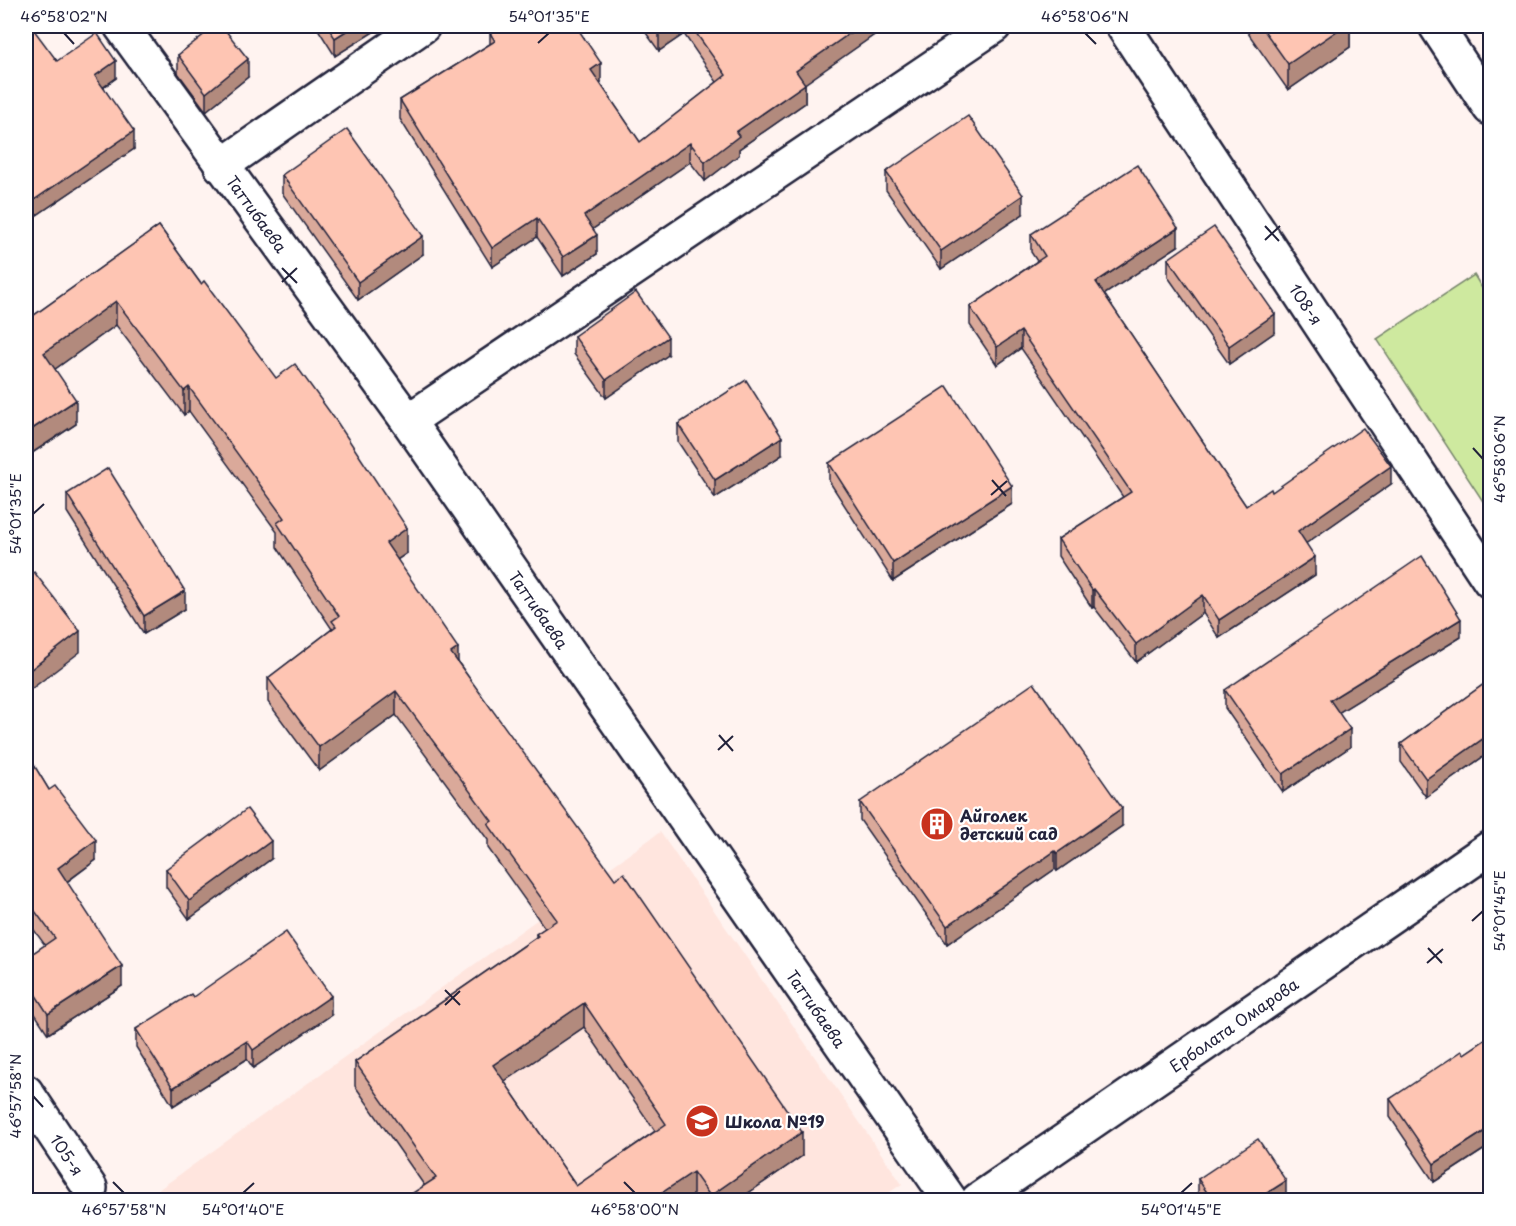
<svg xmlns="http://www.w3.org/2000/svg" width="1516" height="1226" viewBox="0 0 1516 1226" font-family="'Playpen Sans',sans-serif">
	<rect width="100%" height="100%" fill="#fff3f0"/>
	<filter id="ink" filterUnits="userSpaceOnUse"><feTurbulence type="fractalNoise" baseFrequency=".0167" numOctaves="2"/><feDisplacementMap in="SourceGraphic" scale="12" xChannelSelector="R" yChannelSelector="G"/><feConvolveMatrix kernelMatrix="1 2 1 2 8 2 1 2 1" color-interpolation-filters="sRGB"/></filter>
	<g filter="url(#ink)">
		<path fill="#ffe5de" d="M660 832 902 1184 878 1200H144Z"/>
		<path fill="#cee99f" stroke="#78866d" stroke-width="1.5" d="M1474 275 1490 301V512L1377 339Z"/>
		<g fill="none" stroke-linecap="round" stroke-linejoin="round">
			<defs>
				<g id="minor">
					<path id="s1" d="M121 26 408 421 950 1200"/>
					<path id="s2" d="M1123 26 1490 581"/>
					<path d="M1436 26 1490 108"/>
					<path d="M221 166 423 26"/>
					<path d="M408 421 994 26"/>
					<path id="s3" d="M26 1092 90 1188"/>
					<path id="s4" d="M978 1200 1490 848"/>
				</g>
			</defs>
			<use href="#minor" stroke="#22223b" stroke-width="38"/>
			<use href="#minor" stroke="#fff" stroke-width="33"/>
		</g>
		<g fill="#daa99a" stroke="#22223b" stroke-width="1.5" fill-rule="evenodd">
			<path d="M26 26 57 61 116 78 104 87 134 149 31 219 26 211Z"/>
			<path d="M316 26H383L335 56Z"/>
			<path d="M641 26H887L805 83V103L739 149V155L705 181 690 162 593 229 597 254 563 276 537 237 492 267 400 119V100L490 44V33L601 82 600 83 640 142 717 82 684 34 659 51Z"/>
			<path d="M1243 26H1350V47L1288 90Z"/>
			<path d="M178 55 248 77 206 111 178 73Z"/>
			<path d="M886 172 1023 214 941 269 886 190Z"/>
			<path d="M282 175 423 254 358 300 282 193Z"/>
			<path d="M159 226 201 284 407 553 397 560 458 662 802 1156 738 1200H696L693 1196 424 1185 355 1086V1062L536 937V934L545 928 488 848V840L396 715 319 771 268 702V678L332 629 277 547V532L189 411 184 415 116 325 55 369 76 424 26 457V321ZM584 1027 655 1131 576 1186 504 1081Z"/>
			<path d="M1031 234 1178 246 1104 294 1246 506 1272 492 1391 484 1306 543 1315 575 1219 638 1203 613 1136 662 1094 607 1092 608 1058 556V539L1123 497 1021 348 997 365 970 325V307L1037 261 1031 252Z"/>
			<path d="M1168 259 1275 332 1229 364 1168 277Z"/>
			<path d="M574 336 668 355 606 398 574 354Z"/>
			<path d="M678 424 782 455 715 498 678 442Z"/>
			<path d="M829 463 1012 504 893 581 829 481Z"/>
			<path d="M67 494 185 609 144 634 67 512Z"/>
			<path d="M1461 637 1339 712 1350 747 1283 792 1225 708V690Z"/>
			<path d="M1491 679V751L1426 797 1401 762V744Z"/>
			<path d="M26 752 49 790 96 860 67 882 122 986 48 1034 26 1000V958L45 945 26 919Z"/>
			<path d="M860 802 1122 826 1057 871 1055 869 947 944 860 820Z"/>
			<path d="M271 859 189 919 166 887V869Z"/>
			<path d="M193 997 331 1015 253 1068 247 1059 173 1106 136 1047V1029Z"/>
			<path d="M1491 1036V1145L1434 1182 1390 1117V1099L1464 1054Z"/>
			<path d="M1198 1179 1286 1199 1283 1200H1200L1198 1197Z"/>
		</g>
		<g fill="#b28a7d" stroke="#22223b" stroke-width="1.5">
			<path d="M354 26H383L335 56V38Z"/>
			<path d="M668 26H684V34L659 51V32Z"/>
			<path d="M860 26H887L796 90V71Z"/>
			<path d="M1344 26H1350V47L1288 90V64Z"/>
			<path d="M248 59V77L206 111V93Z"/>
			<path d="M116 61V78L95 93V76Z"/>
			<path d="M601 63V82L591 89V70Z"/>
			<path d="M805 84V103L739 149V155L705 181V162L736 132Z"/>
			<path d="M134 131V149L31 219V202Z"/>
			<path d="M690 143V162L584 235V216Z"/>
			<path d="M1023 195V214L941 269V251Z"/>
			<path d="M537 218V237L492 267V248Z"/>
			<path d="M1178 228V246L1096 300V282Z"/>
			<path d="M597 235V254L563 276V257Z"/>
			<path d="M423 236V254L358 300V282Z"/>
			<path d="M116 301V325L44 377V353Z"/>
			<path d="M1275 314V332L1229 364V346Z"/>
			<path d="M1021 331V348L997 365V347Z"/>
			<path d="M668 337V355L606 398V380Z"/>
			<path d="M189 387V411L184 415V391Z"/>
			<path d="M76 400V424L26 457V433Z"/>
			<path d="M782 437V455L715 498V480Z"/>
			<path d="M1391 466V484L1298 549V531Z"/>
			<path d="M1012 486V504L893 581V563Z"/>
			<path d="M407 528V553L386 567V543Z"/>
			<path d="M1315 557V575L1219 638V620Z"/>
			<path d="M1094 589V607L1092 608V590Z"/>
			<path d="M185 591V609L144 634V616Z"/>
			<path d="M1203 595V613L1136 662V644Z"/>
			<path d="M1461 619V637L1330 718V700Z"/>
			<path d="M80 631V652L26 693V673Z"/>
			<path d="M458 648V673L451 653Z"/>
			<path d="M396 691V715L319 771V747Z"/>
			<path d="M1350 729V747L1283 792V774Z"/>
			<path d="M1491 733V751L1426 797V779Z"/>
			<path d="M1122 808V826L1057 871V853Z"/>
			<path d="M96 840V860L58 888V868Z"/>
			<path d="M271 841V859L189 919V901Z"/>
			<path d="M1055 851V869L947 944V926Z"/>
			<path d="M122 966V986L48 1034V1014Z"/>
			<path d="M331 996V1015L253 1068V1050Z"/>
			<path d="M584 1003V1027L493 1089V1065Z"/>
			<path d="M247 1041V1059L173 1106V1088Z"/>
			<path d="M1491 1127V1145L1434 1182V1164Z"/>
			<path d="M802 1132V1156L738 1200H710V1196Z"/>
			<path d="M693 1172V1196L686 1200H651Z"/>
			<path d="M1286 1181V1199L1283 1200H1256Z"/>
		</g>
		<g fill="#fec5b3" stroke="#22223b" stroke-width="1.5" fill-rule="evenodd">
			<path d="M26 26H31L57 61 97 33 116 61 95 76 134 131 31 202 26 193Z"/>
			<path d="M215 26H222L248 59 206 93 178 55Z"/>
			<path d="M327 26H354L335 38Z"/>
			<path d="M501 26H576L601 63 591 70 640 142 726 75 691 26H860L796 71 805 84 736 132 739 136 705 162 690 143 584 216 597 235 563 257 537 218 492 248 400 100 495 41 490 33Z"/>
			<path d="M654 26H668L659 32Z"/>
			<path d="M1261 26H1344L1288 64Z"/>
			<path d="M968 116 1023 195 941 251 886 172Z"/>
			<path d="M347 129 423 236 358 282 282 175Z"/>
			<path d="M1137 165 1178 228 1096 282 1246 506 1271 489 1272 492 1363 428 1391 466 1298 531 1315 557 1219 620 1203 595 1136 644 1094 589 1092 590 1058 539 1131 492 1021 331 997 347 970 307 1045 256 1031 234Z"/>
			<path d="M159 226 201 284 204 281 276 378 295 364 337 422 407 528 386 543 458 648 451 653 615 879 624 873 802 1132 710 1196 693 1172 651 1200H402L436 1178 355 1062 538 936 536 934 557 920 488 824 492 821 396 691 319 747 268 678 336 626 332 621 339 616 277 523 284 518 189 387 184 391 116 301 44 353 76 400 26 433V321ZM584 1003 666 1124 576 1186 493 1065Z"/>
			<path d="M1214 227 1275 314 1229 346 1168 259Z"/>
			<path d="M636 292 668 337 606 380 574 336Z"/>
			<path d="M746 380 782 437 715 480 678 424Z"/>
			<path d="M947 386 1012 486 893 563 829 463Z"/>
			<path d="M108 468 185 591 144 616 67 494Z"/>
			<path d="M1422 556 1461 619 1330 700 1350 729 1283 774 1225 690Z"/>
			<path d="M34 572 80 631 26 673V579Z"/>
			<path d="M1491 679V733L1426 779 1401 744Z"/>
			<path d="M1034 683 1122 808 1057 853 1055 851 947 926 860 802Z"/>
			<path d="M26 752 49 790 55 786 96 840 58 868 122 966 48 1014 26 980V958L55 938 26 899Z"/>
			<path d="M247 809 271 841 189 901 166 869Z"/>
			<path d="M286 932 331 996 253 1050 247 1041 173 1088 136 1029 191 994 193 997Z"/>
			<path d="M1491 1036V1127L1434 1164 1390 1099 1462 1051 1464 1054Z"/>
			<path d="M1258 1139 1286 1181 1256 1200H1212L1198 1179Z"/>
		</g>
	</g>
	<path fill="none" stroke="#22223b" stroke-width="2" d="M64 33 74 44M1085 33 1096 44M538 43 549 33M1265 226 1279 241M1265 240 1280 226M282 268 297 283M282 282 297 268M1473 448 1483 459M992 480 1006 496M991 495 1007 481M33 514 44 504M719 735 733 751M718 750 733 736M1472 921 1483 911M1428 948 1442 963M1427 963 1443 949M445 990 460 1005M445 1005 460 991M33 1096 43 1107M113 1182 124 1193M624 1182 635 1193M243 1193 254 1183M1181 1193 1192 1183"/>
	<defs>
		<symbol id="building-disc" viewBox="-11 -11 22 22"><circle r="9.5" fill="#c8321e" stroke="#fff"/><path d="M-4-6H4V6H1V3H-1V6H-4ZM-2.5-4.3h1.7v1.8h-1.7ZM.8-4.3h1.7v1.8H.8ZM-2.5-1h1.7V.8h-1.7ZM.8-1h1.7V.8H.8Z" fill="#fff"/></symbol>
		<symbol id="school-disc" viewBox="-11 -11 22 22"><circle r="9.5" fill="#c8321e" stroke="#fff"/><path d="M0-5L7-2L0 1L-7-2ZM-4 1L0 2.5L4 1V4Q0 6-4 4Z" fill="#fff"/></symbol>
	</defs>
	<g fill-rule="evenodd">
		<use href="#building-disc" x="918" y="805" width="38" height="38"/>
		<use href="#school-disc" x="683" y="1102" width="38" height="38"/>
	</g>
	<g text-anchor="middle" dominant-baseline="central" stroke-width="4.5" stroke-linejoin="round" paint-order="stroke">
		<g font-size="16" fill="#22223b" stroke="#fff">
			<text stroke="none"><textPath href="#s1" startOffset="232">Таттибаева</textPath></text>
			<text stroke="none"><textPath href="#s2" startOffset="333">108-я</textPath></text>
			<text stroke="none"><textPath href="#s1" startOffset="718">Таттибаева</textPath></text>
			<text stroke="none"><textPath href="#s1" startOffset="1204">Таттибаева</textPath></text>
			<text stroke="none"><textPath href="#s4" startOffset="310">Ерболата Омарова</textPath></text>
			<text stroke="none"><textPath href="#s3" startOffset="75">105-я</textPath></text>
		</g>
		<g font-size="16" font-weight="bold" fill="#22223b" stroke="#fff" text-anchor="start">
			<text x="960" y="815">Айголек<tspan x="960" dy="18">детский сад</tspan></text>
			<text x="725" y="1121">Школа №19</text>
		</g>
	</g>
	<rect width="1516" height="1226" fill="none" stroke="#fff" stroke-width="66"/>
	<rect x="33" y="33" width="1450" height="1160" fill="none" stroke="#22223b" stroke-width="2"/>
	<g font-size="15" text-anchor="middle" fill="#22223b">
		<text x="64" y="22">46°58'02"N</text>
		<text x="549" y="22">54°01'35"E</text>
		<text x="1085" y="22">46°58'06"N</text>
		<text transform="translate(1500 459) rotate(-90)" y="5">46°58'06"N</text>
		<text transform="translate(16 514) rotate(-90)" y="5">54°01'35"E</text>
		<text transform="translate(1500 911) rotate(-90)" y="5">54°01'45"E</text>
		<text transform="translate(16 1096) rotate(-90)" y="5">46°57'58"N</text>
		<text x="124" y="1215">46°57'58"N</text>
		<text x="243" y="1215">54°01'40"E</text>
		<text x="635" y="1215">46°58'00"N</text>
		<text x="1181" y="1215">54°01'45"E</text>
	</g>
</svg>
